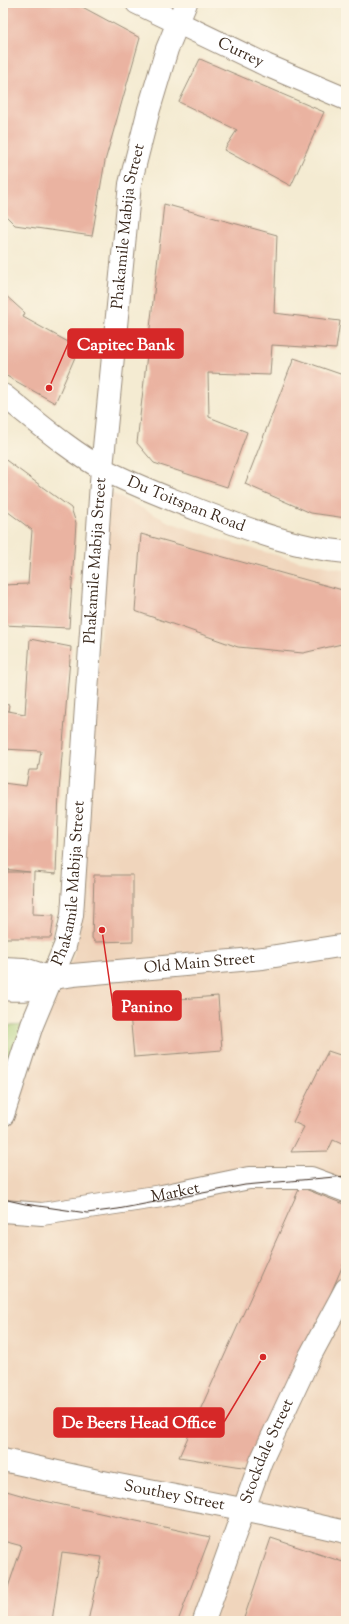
<svg xmlns="http://www.w3.org/2000/svg" width="349" height="1624" viewBox="0 0 349 1624" font-family="'Sorts Mill Goudy',serif">
	<rect width="100%" height="100%" fill="#fcf5e5"/>
	<filter id="ink" filterUnits="userSpaceOnUse"><feTurbulence type="fractalNoise" baseFrequency=".025" numOctaves="2"/><feDisplacementMap in="SourceGraphic" scale="8" xChannelSelector="R" yChannelSelector="G"/><feConvolveMatrix kernelMatrix="1 2 1 2 8 2 1 2 1" color-interpolation-filters="sRGB"/></filter>
	<filter id="wash" filterUnits="userSpaceOnUse"><feTurbulence type="fractalNoise" baseFrequency=".012" numOctaves="4" result="noise"/><feDisplacementMap in="SourceGraphic" scale="16" xChannelSelector="R" yChannelSelector="G"/><feGaussianBlur stdDeviation="0.9" result="paint"/><feColorMatrix in="noise" values="0 0 0 0 0 0 0 0 0 0 0 0 0 0 0 0 0 1.4 0 .05"/><feComposite in="paint" operator="in"/></filter>
	<g filter="url(#wash)">
		<rect width="100%" height="100%" fill="#f4ebd2"/>
		<path fill="#f0d5bc" d="M110 492 169 522 225 541 291 559 346 570V1621H3V1153L41 1034 73 957 80 927Z"/>
		<path fill="#a8cd77" stroke="#727c4a" d="M32 1025 3 1114V1026Z"/>
		<g id="blocks">
			<g fill="#eab3a1">
				<path d="M3 3H75L140 38 105 161 92 236 15 225 3 213Z"/>
				<path d="M200 59 324 112 291 186 224 150 237 130 179 102Z"/>
				<path d="M164 204 277 235 274 313 340 321 336 349 272 345 270 375 208 373 209 417 247 432 227 487 154 463 137 443Z"/>
				<path d="M3 293 25 313 23 317 79 348 55 403 3 374Z"/>
				<path d="M294 358 346 376V518L311 513 245 484Z"/>
				<path d="M3 458 71 508 76 523 69 628 3 625V585L28 584 32 530 3 508Z"/>
				<path d="M141 534 346 591V643L303 653 238 647 135 611Z"/>
				<path d="M30 639 71 647 59 792 56 874 34 872 33 914 54 915 51 938H3V872H30L3 869V783L26 786 29 770H38L41 751 3 749V704L9 705 8 711 25 714Z"/>
				<path d="M94 875H133V941L95 942 92 938Z"/>
				<path d="M218 996 222 1050 134 1057 129 1003Z"/>
				<path d="M328 1051 346 1057V1146L333 1140 328 1151 291 1152 304 1127 293 1122Z"/>
				<path d="M300 1187 346 1205V1258L255 1469 179 1457Z"/>
				<path d="M3 1490 31 1498 210 1537 178 1621H88L102 1557 62 1552 52 1621H3V1602L22 1546 3 1541Z"/>
				<path d="M271 1538 346 1563V1610L343 1621H243Z"/>
			</g>
		</g>
	</g>
	<g filter="url(#ink)">
		<use href="#blocks" fill-opacity="0" stroke="#988a78" stroke-width="1"/>
		<g fill="none" stroke-linecap="round" stroke-linejoin="round">
			<defs>
				<g id="street">
					<path id="s1" d="M137 3 266 65 346 99"/>
					<path id="s2" d="M52 978 73 975 263 958 346 945"/>
					<path id="s3" d="M3 1211 42 1214 162 1196 249 1178H311L346 1191"/>
					<path id="s4" d="M3 1460 98 1481 267 1514 346 1532"/>
					<path id="s5" d="M204 1621 261 1461 310 1356 346 1289"/>
				</g>
				<g id="secondary">
					<path id="s6" d="M3 395C35 420 67 449 103 469 133 485 166 497 198 510 245 528 294 548 346 552"/>
					<path d="M3 968 24 969 52 978"/>
					<path d="M3 989C26 991 32 991 52 978"/>
					<path id="s7" d="M3 1115 32 1025 65 946 72 915 102 468 130 184 149 109 167 49 186 3"/>
				</g>
			</defs>
			<use href="#street" stroke="#988a78" stroke-width="24"/>
			<use href="#secondary" stroke="#988a78" stroke-width="24"/>
			<use href="#street" stroke="#fff" stroke-width="22"/>
			<use href="#secondary" stroke="#fff" stroke-width="22"/>
			<path stroke="#3b2a1e" stroke-width="1" d="M3 1199 25 1204 87 1213 118 1209 245 1185 346 1176"/>
		</g>
	</g>
	<g text-anchor="middle" dominant-baseline="central" stroke-width="4" stroke-linejoin="round" paint-order="stroke">
		<g font-size="16" fill="#3b2a1e" stroke="#fcf5e5">
			<text stroke="none"><textPath href="#s1" startOffset="115">Currey</textPath></text>
			<text stroke="none"><textPath href="#s7" startOffset="903">Phakamile Mabija Street</textPath></text>
			<text stroke="none"><textPath href="#s6" startOffset="215">Du Toitspan Road</textPath></text>
			<text stroke="none"><textPath href="#s7" startOffset="567">Phakamile Mabija Street</textPath></text>
			<text stroke="none"><textPath href="#s7" startOffset="243">Phakamile Mabija Street</textPath></text>
			<text stroke="none"><textPath href="#s2" startOffset="148">Old Main Street</textPath></text>
			<text stroke="none"><textPath href="#s3" startOffset="174">Market</textPath></text>
			<text stroke="none"><textPath href="#s5" startOffset="181">Stockdale Street</textPath></text>
			<text stroke="none"><textPath href="#s4" startOffset="175">Southey Street</textPath></text>
		</g>
	</g>
	<path fill="none" stroke="#d62828" stroke-width="1.5" d="M49 388L68 344M102 930L113 1006M263 1357L224 1422"/>
	<g fill="#d62828" stroke="#fcf5e5" stroke-width="1.5">
		<circle cx="49" cy="388" r="4"/>
		<circle cx="102" cy="930" r="4"/>
		<circle cx="263" cy="1357" r="4"/>
	</g>
	<g fill="#d62828" stroke="#d62828" stroke-width="1.5">
		<rect x="68" y="329" width="115" height="29" rx="4"/>
		<rect x="113" y="991" width="68" height="29" rx="4"/>
		<rect x="54" y="1408" width="170" height="29" rx="4"/>
	</g>
	<g font-size="17" text-anchor="middle" font-weight="bold" fill="#fff">
		<text x="126" y="350">Capitec Bank</text>
		<text x="147" y="1012">Panino</text>
		<text x="139" y="1428">De Beers Head Office</text>
	</g>
	<rect width="349" height="1624" fill="none" stroke="#fcf5e5" stroke-width="16"/>
</svg>
